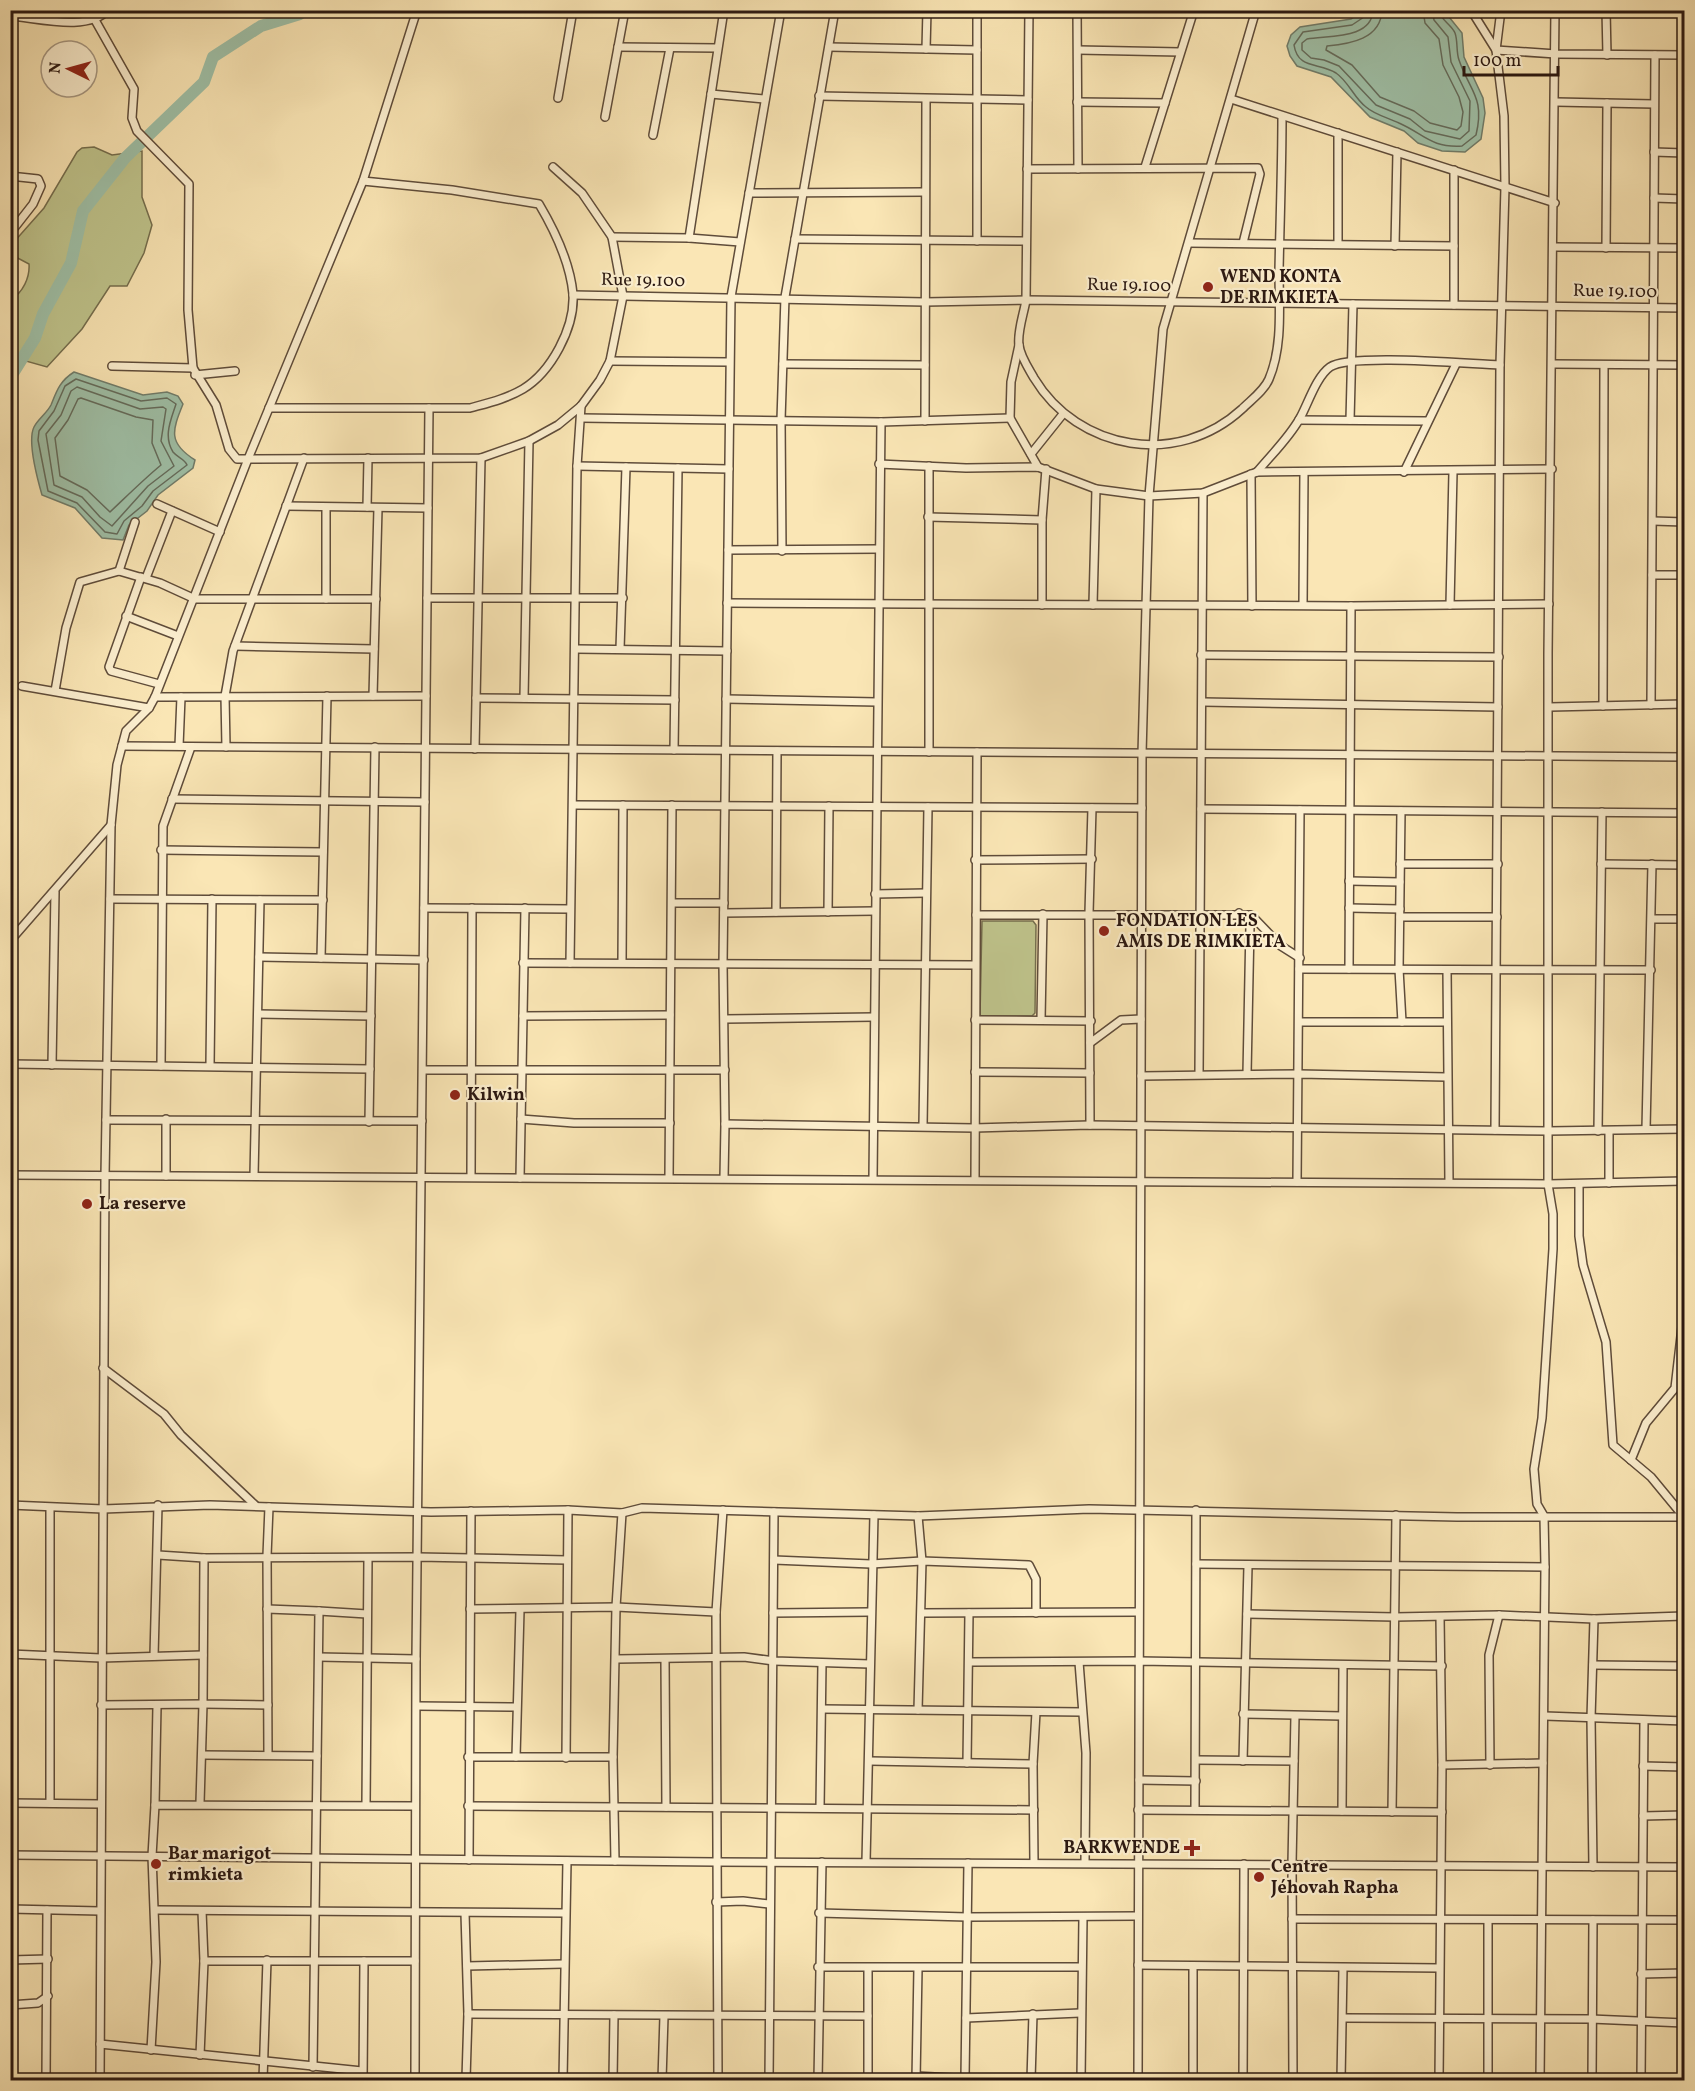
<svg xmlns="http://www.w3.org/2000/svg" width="1695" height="2091" viewBox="0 0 1695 2091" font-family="Vollkorn,serif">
	<rect width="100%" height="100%" fill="#fae6b5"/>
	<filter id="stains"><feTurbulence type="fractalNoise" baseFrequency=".00333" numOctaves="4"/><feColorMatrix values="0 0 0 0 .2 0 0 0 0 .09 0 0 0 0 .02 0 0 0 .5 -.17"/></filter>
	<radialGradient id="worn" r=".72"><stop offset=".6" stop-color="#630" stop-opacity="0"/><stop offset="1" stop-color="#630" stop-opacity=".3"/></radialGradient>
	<g fill="#bfc48c" stroke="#756e4e" stroke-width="1.5">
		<path d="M94 147 112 155 142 151V197L152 225 144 253 127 286H110L82 329 47 367 19 359 11 371V299C23 293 30 277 29 264L12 255 13 243 44 208 77 152 82 148Z"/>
		<path d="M982 921H1033L1036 925 1035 1013 1032 1016H980Z"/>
	</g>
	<g fill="#9fc0a7" stroke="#717d6b" stroke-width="1.5">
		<path d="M1409 10 1445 12 1462 33 1464 57 1483 98 1485 113 1481 139 1465 152 1442 151 1418 143 1404 131 1370 117 1331 77 1297 66 1290 56 1287 46 1291 35 1300 27 1351 19 1363 11Z"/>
		<path d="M74 372 143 395 167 392 178 396 183 404C172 431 168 443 195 460L193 468 158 495 147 511 129 525 123 540 102 538 75 508 42 495C38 481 27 441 34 427 38 419 47 413 51 405 57 390 60 381 74 372Z"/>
	</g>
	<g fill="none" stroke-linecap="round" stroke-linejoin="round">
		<g stroke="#656c5c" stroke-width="1.5">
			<path d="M1366 10 1364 17 1352 25 1303 32 1294 45C1298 70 1319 62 1336 73 1349 82 1354 98 1366 107 1375 115 1389 118 1399 123 1424 134 1431 148 1462 146L1476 135C1485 97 1470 92 1459 60 1456 52 1458 41 1455 33 1451 24 1440 20 1439 10"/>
			<path d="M1373 10C1372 40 1327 35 1307 39L1302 43V50L1311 58 1324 60 1339 66 1376 105 1410 119 1425 131 1460 139 1469 131 1470 101 1451 62 1448 37 1434 20 1432 10"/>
			<path d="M1382 10C1381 39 1350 44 1327 46L1326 50 1352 65 1380 97 1414 111 1430 123 1457 130 1461 126 1463 112 1459 97 1443 65 1439 39 1425 23 1423 10"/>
			<path d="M76 379 141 401 167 398 176 404C171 420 163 436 173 452 178 458 185 459 187 465L153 491 142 506 124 521 117 534 105 532 77 503 48 491 38 440 39 431 54 411 65 386Z"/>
			<path d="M77 387 140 409 163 407 166 409 161 441 174 466 148 486 112 526 100 517 82 497 54 485 46 434 61 415 71 391Z"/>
			<path d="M81 398 136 417 153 420 152 443 161 465C143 480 127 496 110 512L87 490 60 476 55 438 68 420 78 399Z"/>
		</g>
		<path stroke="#9fc0a7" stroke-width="12" d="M10 378 35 338 43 314 71 263 83 211 125 158 204 82 213 57 261 26 300 14 301 10"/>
		<defs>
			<g id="minor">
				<path d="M1029 10 1026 300C1024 313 1017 332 1019 345 1020 356 1029 369 1034 378 1078 451 1178 468 1242 409 1251 400 1264 391 1269 379 1283 346 1279 306 1279 271 1280 219 1282 167 1282 116"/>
				<path d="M1077 10 1078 169"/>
				<path d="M1471 10 1496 50 1556 54 1684 55"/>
				<path d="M1606 10 1607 55"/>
				<path d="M10 16C38 18 88 32 108 10"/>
				<path d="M50 19 53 10"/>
				<path d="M95 20 134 89 132 118 137 131 189 184 188 310 193 368 216 405 229 449 237 459 481 458 529 441 558 425 581 406 600 380 610 361 623 296 612 237 582 193 553 167"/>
				<path d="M618 47 717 48"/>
				<path d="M829 47 977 50"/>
				<path d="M926 49 927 10"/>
				<path d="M1078 50 1180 52"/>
				<path d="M711 94 765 99"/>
				<path d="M819 96 1028 100"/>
				<path d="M558 98 573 10"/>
				<path d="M1231 99 1555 203"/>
				<path d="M1077 102 1165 103"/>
				<path d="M1556 102 1654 104"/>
				<path d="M605 117 625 10"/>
				<path d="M653 135 670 48"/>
				<path d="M1654 152 1684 153"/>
				<path d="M1145 167 1194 10"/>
				<path d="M1027 169 1258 168 1260 174 1243 243"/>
				<path d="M10 176 38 179 41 186 33 204 15 227 10 226"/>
				<path d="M749 193 925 192"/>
				<path d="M1654 198 1684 199"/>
				<path d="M612 237 689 238 740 242"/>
				<path d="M689 238 724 10"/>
				<path d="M795 239 1026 241"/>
				<path d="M977 241V10"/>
				<path d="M1189 243 1454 246"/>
				<path d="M1338 244V133"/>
				<path d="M1395 246 1397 152"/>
				<path d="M1554 247 1684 248"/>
				<path d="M1606 248 1607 103"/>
				<path d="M573 295 925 302 1026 300 1684 308"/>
				<path d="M1454 305V170"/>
				<path d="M1019 345 1011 382 1010 418 1038 467"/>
				<path d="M610 361 729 362"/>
				<path d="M783 364 925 365"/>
				<path d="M1553 364 1684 365"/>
				<path d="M112 366 193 368"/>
				<path d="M195 375 235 371"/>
				<path d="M269 408H470C488 403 506 399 523 389 551 372 575 328 573 294 570 262 555 231 539 204L452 190 363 181"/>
				<path d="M581 418 881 422 1010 418"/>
				<path d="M1299 420 1426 421"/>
				<path d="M1350 420 1353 304"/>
				<path d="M925 421 926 100"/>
				<path d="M1031 454 1063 414"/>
				<path d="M879 464 966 468 1038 467 1096 489 1149 496 1203 493 1257 472 1552 469"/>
				<path d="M577 466 729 469"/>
				<path d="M1257 472C1271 455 1289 438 1300 418 1308 404 1316 377 1330 367 1350 353 1469 364 1500 365"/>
				<path d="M1404 472 1456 364"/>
				<path d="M1251 474 1252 606"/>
				<path d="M157 504 220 532"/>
				<path d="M286 506 428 508"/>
				<path d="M367 507 368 458"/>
				<path d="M928 517 1042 520"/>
				<path d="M1653 521 1684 522"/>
				<path d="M728 550 879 549"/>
				<path d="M782 551 781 420 785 297 835 10"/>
				<path d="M119 571 135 522"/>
				<path d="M1652 575H1684"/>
				<path d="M141 577 109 667 111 671 159 684"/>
				<path d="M146 578 172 511"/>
				<path d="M427 598H623"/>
				<path d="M326 599V508"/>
				<path d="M727 603 1351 606 1549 604"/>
				<path d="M1042 605V520L1046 469"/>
				<path d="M1093 605 1096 489"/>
				<path d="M1303 605 1304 472"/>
				<path d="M1450 605 1453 472"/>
				<path d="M126 616 178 636"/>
				<path d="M235 646 374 649"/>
				<path d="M576 649 727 651"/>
				<path d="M620 649 626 467"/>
				<path d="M1201 655 1499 657"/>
				<path d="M22 686 149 708"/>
				<path d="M55 691 66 628 80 582 119 571 160 583 195 599H376"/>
				<path d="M373 696 378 508"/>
				<path d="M155 697 426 696"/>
				<path d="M476 698 675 700"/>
				<path d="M524 698 529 441"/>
				<path d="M726 699 877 702"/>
				<path d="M1203 702 1498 707"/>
				<path d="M1651 705 1655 55"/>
				<path d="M1603 706 1604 365"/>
				<path d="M1550 707 1684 704"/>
				<path d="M122 746 1684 757"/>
				<path d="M179 746 181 697"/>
				<path d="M226 747 225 696 233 651 304 458"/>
				<path d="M475 749 481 458"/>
				<path d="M674 750 678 468"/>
				<path d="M929 752V466"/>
				<path d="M172 799 425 802"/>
				<path d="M573 805 1142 808"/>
				<path d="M1201 809 1684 813"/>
				<path d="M1401 811 1399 969 1402 1022"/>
				<path d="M161 850 323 852"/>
				<path d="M975 860 1092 859"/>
				<path d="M1400 864H1498"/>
				<path d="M1601 864 1684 865"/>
				<path d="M1349 881 1400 882"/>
				<path d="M875 894 926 893"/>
				<path d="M110 899 323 900"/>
				<path d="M672 903H724"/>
				<path d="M424 908 570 909"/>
				<path d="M1349 908 1400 909"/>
				<path d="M776 912 777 751"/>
				<path d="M828 912 829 806"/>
				<path d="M724 913 875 911"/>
				<path d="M1239 913 1250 926 1247 1074"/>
				<path d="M976 915H1251L1281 946 1300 958"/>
				<path d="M1400 917H1497"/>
				<path d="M1652 919H1684"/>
				<path d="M10 941 111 825"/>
				<path d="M259 957 424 960"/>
				<path d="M321 958 327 696"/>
				<path d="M622 962 623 805"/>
				<path d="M523 963 974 965"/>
				<path d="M570 963 577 466 581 406"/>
				<path d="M1299 969 1651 970"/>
				<path d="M1349 969 1351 606"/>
				<path d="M1447 970 1449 1182"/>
				<path d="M258 1014 371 1016"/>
				<path d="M523 1016 670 1015"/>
				<path d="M725 1019 874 1017"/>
				<path d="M975 1020 1091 1021"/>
				<path d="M1041 1020 1043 914"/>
				<path d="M1299 1022H1447"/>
				<path d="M1090 1043 1121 1020 1141 1019"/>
				<path d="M10 1064 370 1069"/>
				<path d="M52 1065 55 892"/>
				<path d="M161 1066 163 826 191 747"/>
				<path d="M210 1066 212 899"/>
				<path d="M423 1070H725"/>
				<path d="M975 1072 1090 1073"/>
				<path d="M1199 1074 1203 493"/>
				<path d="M1141 1076 1299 1074 1446 1077"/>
				<path d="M521 1119 574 1123H670"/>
				<path d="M106 1120 422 1121"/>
				<path d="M369 1122 375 747"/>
				<path d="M725 1124 723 964 731 297 781 10"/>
				<path d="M1090 1125 1089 913 1092 808"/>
				<path d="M923 1126 928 807"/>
				<path d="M1646 1129 1652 864"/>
				<path d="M1495 1130 1500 365 1505 187 1504 116 1496 50 1501 10"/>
				<path d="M1598 1131 1602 812"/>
				<path d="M10 1175 1548 1184 1684 1181"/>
				<path d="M166 1176V1119"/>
				<path d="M254 1176 260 900"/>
				<path d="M471 1177 472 908"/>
				<path d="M520 1178 525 908"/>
				<path d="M669 1178 672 805"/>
				<path d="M724 1178 725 1124 974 1128 1090 1125 1548 1131 1684 1129"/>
				<path d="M873 1179 881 422"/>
				<path d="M975 1180 977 752"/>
				<path d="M1297 1182 1300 810"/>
				<path d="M1609 1183V1131"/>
				<path d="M1579 1184V1236L1583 1265 1606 1342 1613 1445 1651 1477 1684 1517"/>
				<path d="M103 1368 164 1414 181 1435 255 1505"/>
				<path d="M1631 1460 1646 1423 1675 1388 1684 1310"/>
				<path d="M10 1505 103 1509 210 1505 431 1512 568 1510 622 1513 642 1508 918 1516 1089 1509 1457 1517H1684"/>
				<path d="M158 1555 204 1558 418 1557 567 1560"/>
				<path d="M204 1558 203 1704 268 1705"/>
				<path d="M774 1560 871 1564 922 1561 1029 1565 1036 1579V1613"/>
				<path d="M1196 1564 1545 1567"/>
				<path d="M267 1609 319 1611 313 2067"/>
				<path d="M470 1609 616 1607 716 1612"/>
				<path d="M319 1611 367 1614"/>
				<path d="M773 1613 870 1612"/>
				<path d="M922 1613 1138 1612"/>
				<path d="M1247 1614 1395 1617 1499 1615 1594 1619 1684 1616"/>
				<path d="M10 1654 101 1658 203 1655"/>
				<path d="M154 1656 158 1505"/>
				<path d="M319 1657 416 1659"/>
				<path d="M617 1659 744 1657 774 1661 870 1664"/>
				<path d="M665 1660 666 1807"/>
				<path d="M970 1662 1139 1661 1442 1666"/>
				<path d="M1079 1662 1086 1753 1085 1863"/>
				<path d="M1593 1665 1684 1666"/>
				<path d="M101 1705 203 1704 200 1803"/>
				<path d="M417 1706 516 1707"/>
				<path d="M822 1709 1082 1712"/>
				<path d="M918 1710 922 1561 918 1516"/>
				<path d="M1243 1714 1342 1716"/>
				<path d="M1545 1716 1684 1721"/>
				<path d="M203 1755 317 1756"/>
				<path d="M268 1755 267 1556 269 1507"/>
				<path d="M468 1757H613"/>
				<path d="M516 1757 520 1610"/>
				<path d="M566 1758 568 1510"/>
				<path d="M1196 1760 1294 1761"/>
				<path d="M870 1761 1033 1764"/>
				<path d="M1243 1761 1248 1566"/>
				<path d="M967 1763 969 1613"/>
				<path d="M1442 1765 1543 1763"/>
				<path d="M1490 1765 1489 1655 1499 1615"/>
				<path d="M1643 1766 1684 1767"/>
				<path d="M1139 1780 1196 1781"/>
				<path d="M10 1803 100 1804"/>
				<path d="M50 1803V1508"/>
				<path d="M155 1805 157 1706"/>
				<path d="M366 1805 368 1558"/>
				<path d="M468 1806 1034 1810"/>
				<path d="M820 1808 822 1663"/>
				<path d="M1138 1810 1442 1812"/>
				<path d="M1195 1810 1196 1510"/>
				<path d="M1342 1811 1343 1666"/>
				<path d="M1392 1812 1396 1515"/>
				<path d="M1643 1816 1684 1815"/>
				<path d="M10 1855 716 1862 1684 1867"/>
				<path d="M469 1860 471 1511"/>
				<path d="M615 1861 613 1757 616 1607 622 1513"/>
				<path d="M866 1862 874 1515"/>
				<path d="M1034 1862 1033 1764 1036 1712"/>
				<path d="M1593 1867 1591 1718 1594 1619"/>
				<path d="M716 1902 743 1901 769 1904"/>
				<path d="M10 1909 100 1911"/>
				<path d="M156 1910 565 1913"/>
				<path d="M465 1913 468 2014 466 2079"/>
				<path d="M819 1913 967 1917 1137 1916"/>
				<path d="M1292 1919 1684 1920"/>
				<path d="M10 1960 48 1959"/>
				<path d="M204 1961H415"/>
				<path d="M1138 1965 1439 1968"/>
				<path d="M467 1966 564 1964"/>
				<path d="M818 1967H1081"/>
				<path d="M1641 1974 1684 1973"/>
				<path d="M10 2005 38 2003 48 1996"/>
				<path d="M468 2014 868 2016"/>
				<path d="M966 2018 1080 2013"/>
				<path d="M1343 2018 1591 2019 1684 2023"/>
				<path d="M100 2044 362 2071"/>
				<path d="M151 2050 156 1962 152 1856 155 1805 415 1806"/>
				<path d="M200 2055 204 1961 202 1911"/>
				<path d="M916 2076 990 2080"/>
				<path d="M965 2078 968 1863"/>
				<path d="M46 2080 47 1910"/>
				<path d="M100 2080 105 1176 111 825 117 765 126 731 149 708 155 697 248 459 363 181 417 10"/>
				<path d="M263 2080 267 1960"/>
				<path d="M363 2080 364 1961"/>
				<path d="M415 2080 416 1659 429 408"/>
				<path d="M415 2080H484"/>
				<path d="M563 2080 567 1861"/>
				<path d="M613 2080 614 2015"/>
				<path d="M662 2080 664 2016"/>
				<path d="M718 2080 716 1612 723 1510"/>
				<path d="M769 2080 774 1512"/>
				<path d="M818 2080 822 1862"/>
				<path d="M868 2080V1968"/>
				<path d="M916 2080 918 1968"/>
				<path d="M1031 2080 1033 2014"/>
				<path d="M1081 2080 1083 1917"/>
				<path d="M1138 2080 1142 754 1149 496 1163 329 1256 10"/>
				<path d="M1193 2080V1966"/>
				<path d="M1243 2080 1244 1864"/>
				<path d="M1293 2080 1292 1864 1295 1716"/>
				<path d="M1341 2080 1343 1968"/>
				<path d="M1439 2080 1442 1765 1440 1617"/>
				<path d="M1488 2080V1920"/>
				<path d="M1540 2080 1545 1567 1544 1516 1537 1504 1534 1469 1542 1418 1553 1249V1214L1548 1184V653L1555 10"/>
				<path d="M1592 2080 1593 1920"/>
				<path d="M1641 2080 1644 1720"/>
			</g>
		</defs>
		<use href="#minor" stroke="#5f4c3a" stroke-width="10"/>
		<use href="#minor" stroke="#fcefcf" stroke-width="7"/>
	</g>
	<g fill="#8f2418" stroke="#fcefcf" stroke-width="2">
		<circle cx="1208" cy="287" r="6"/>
		<circle cx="1104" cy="931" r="6"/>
		<circle cx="455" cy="1095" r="6"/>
		<circle cx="87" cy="1204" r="6"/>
		<path d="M1189 1839h6v6h6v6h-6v6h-6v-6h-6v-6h6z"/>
		<circle cx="156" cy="1864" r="6"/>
		<circle cx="1259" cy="1877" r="6"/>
	</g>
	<g text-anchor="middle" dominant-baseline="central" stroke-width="4.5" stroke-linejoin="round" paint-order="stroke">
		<g font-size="18" font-weight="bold" fill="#2b1811" stroke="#fcefcf" text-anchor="start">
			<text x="1220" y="277">WEND KONTA<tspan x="1220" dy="21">DE RIMKIETA</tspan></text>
			<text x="1116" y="921">FONDATION LES<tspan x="1116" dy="21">AMIS DE RIMKIETA</tspan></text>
			<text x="467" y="1095">Kilwin</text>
			<text x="99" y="1204">La reserve</text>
			<text x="1180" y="1848" text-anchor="end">BARKWENDE</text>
			<text x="168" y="1854">Bar marigot<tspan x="168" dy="21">rimkieta</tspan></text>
			<text x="1271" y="1867">Centre<tspan x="1271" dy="21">Jéhovah Rapha</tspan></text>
		</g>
		<g font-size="18" fill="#2b1811" stroke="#fcefcf">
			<text transform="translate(643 281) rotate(1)">Rue 19.100</text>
			<text transform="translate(1129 286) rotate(1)">Rue 19.100</text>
			<text transform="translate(1615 292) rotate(1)">Rue 19.100</text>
		</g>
	</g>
	<rect width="1695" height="2091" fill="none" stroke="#fae6b5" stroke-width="36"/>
	<rect x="12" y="12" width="1671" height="2067" fill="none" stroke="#2b1811" stroke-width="3"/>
	<rect x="18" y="18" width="1659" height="2055" fill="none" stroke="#2b1811" stroke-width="1.5"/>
	<g transform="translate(69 69) rotate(275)"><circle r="28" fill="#fcefcf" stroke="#a89983" stroke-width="1.5"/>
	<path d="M0-4.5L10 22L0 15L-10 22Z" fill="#8f2418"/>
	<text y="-9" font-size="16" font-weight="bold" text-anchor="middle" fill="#2b1811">N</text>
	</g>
	<path d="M1464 66v9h94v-9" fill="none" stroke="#2b1811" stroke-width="3"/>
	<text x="1473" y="66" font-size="18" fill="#2b1811" stroke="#fcefcf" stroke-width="4.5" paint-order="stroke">100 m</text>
	<rect width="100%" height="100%" filter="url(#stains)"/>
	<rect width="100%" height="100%" fill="url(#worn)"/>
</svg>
